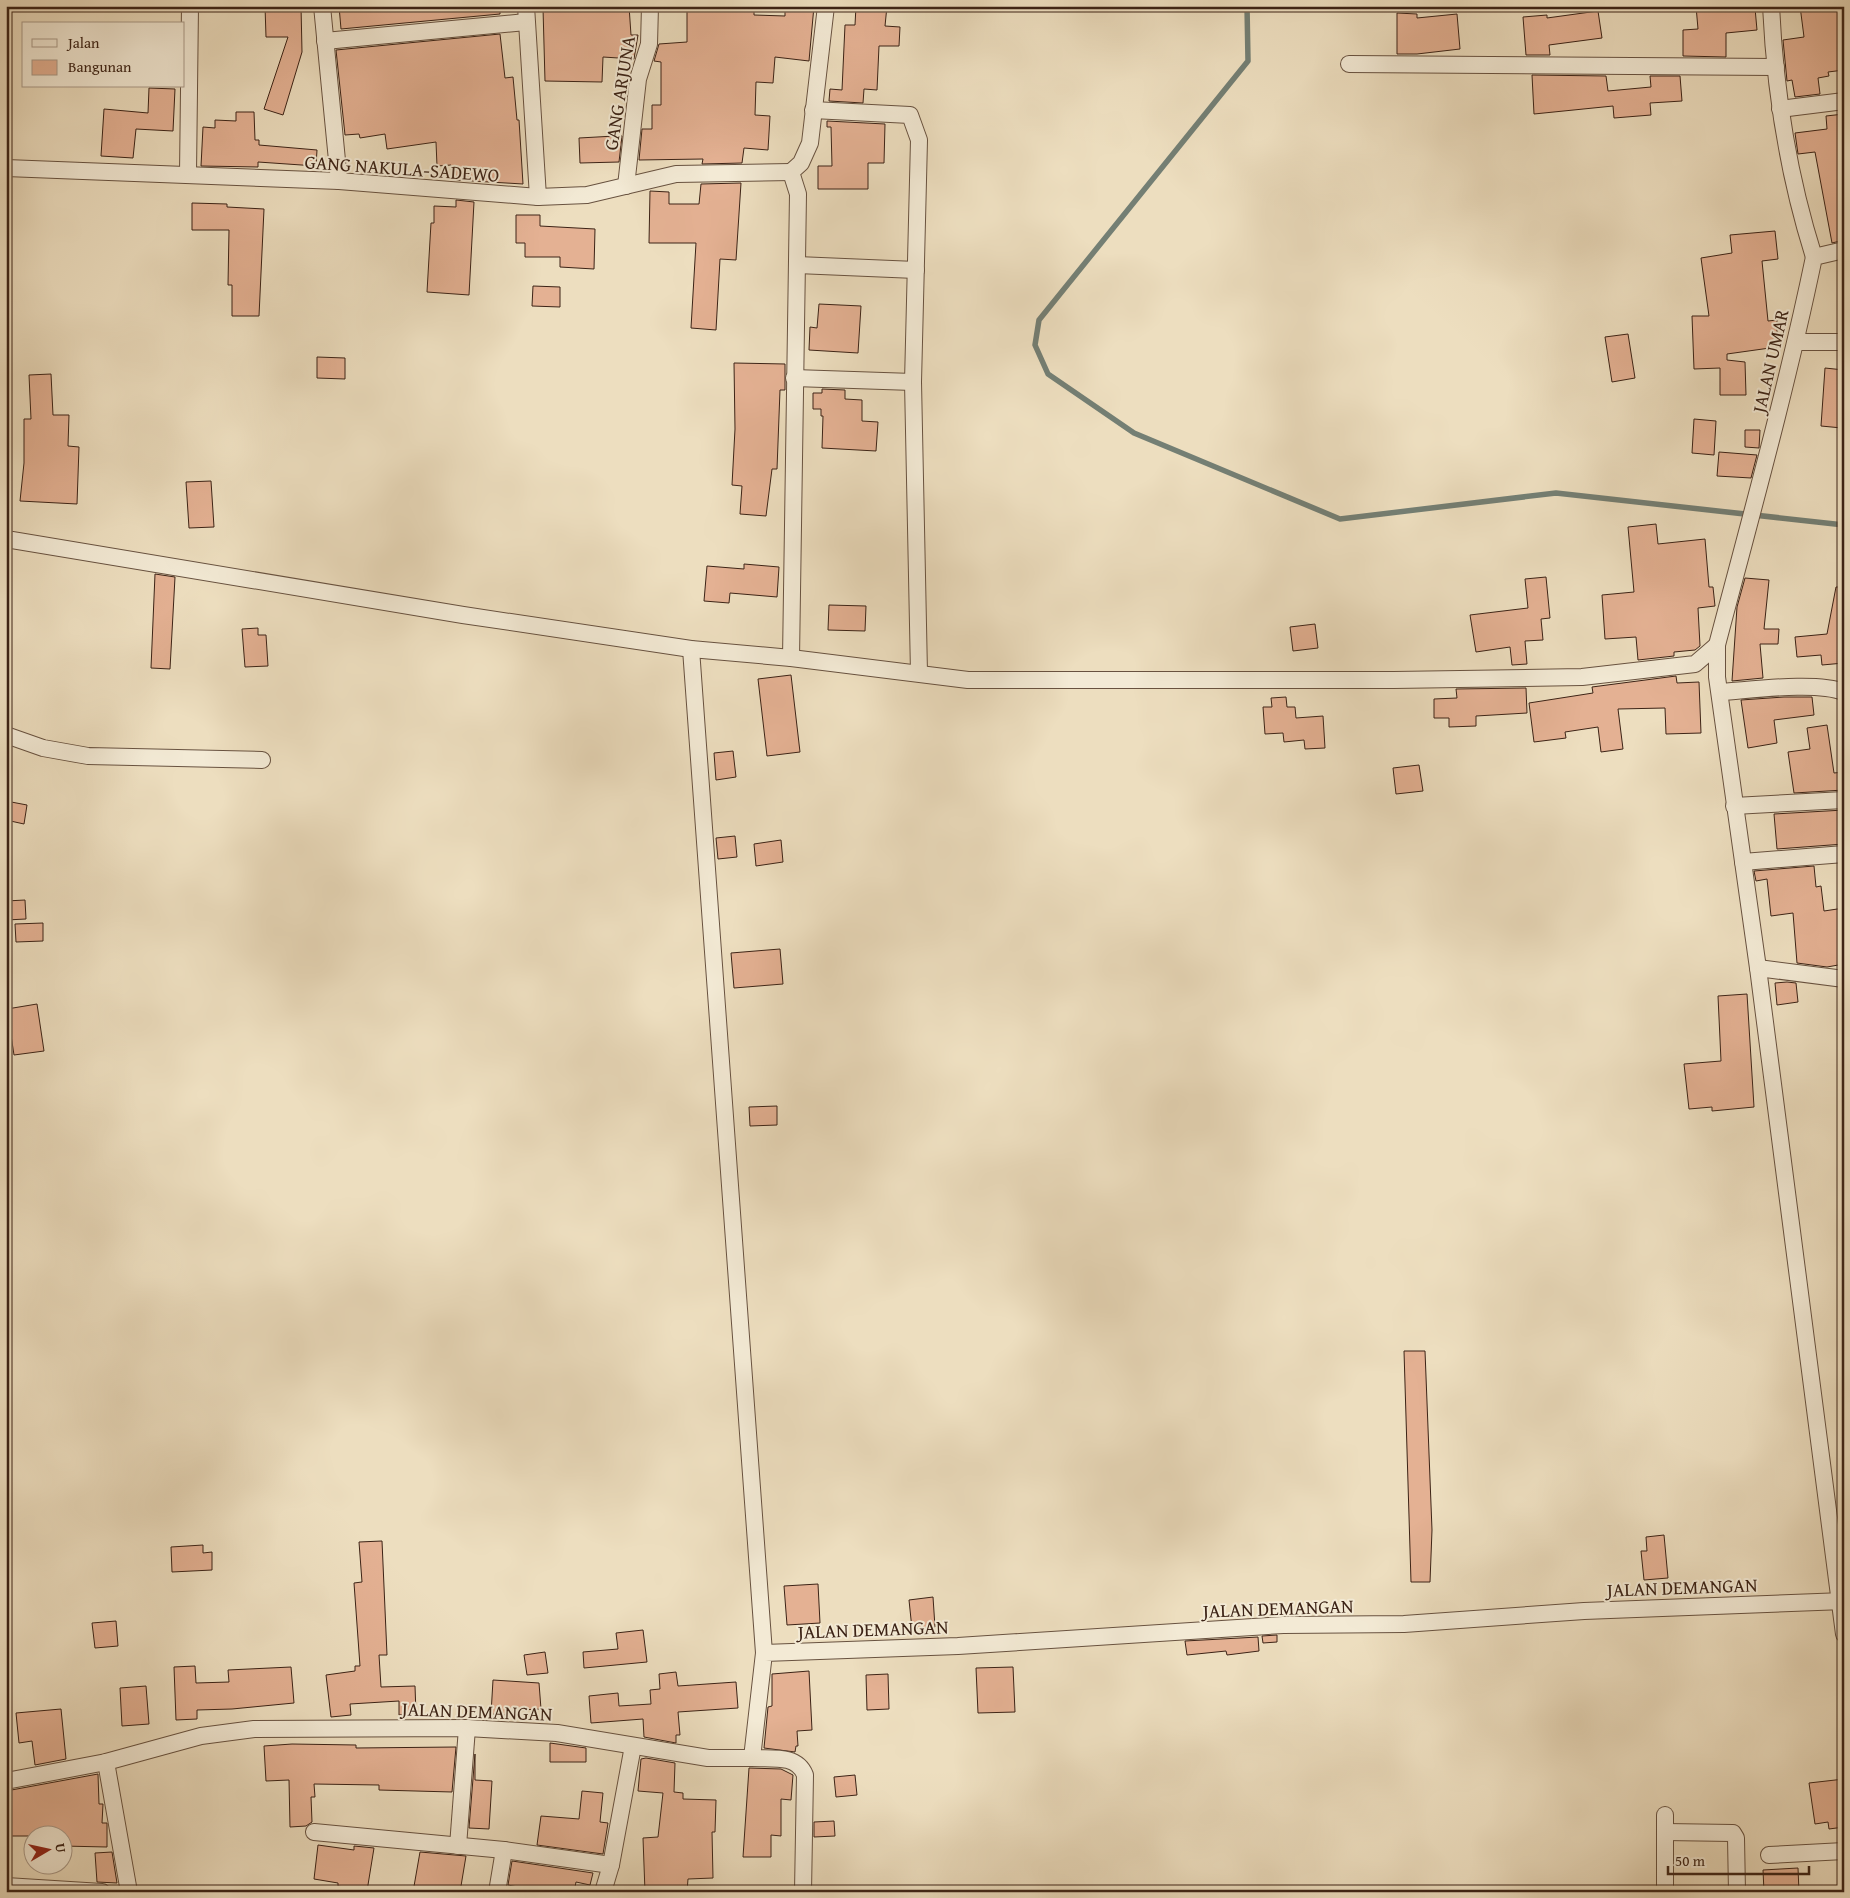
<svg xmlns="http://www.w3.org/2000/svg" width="1850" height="1898" viewBox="0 0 1850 1898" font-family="'Gentium Book Plus',serif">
	<rect width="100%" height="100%" fill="#eddebf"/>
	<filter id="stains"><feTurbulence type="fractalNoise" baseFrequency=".004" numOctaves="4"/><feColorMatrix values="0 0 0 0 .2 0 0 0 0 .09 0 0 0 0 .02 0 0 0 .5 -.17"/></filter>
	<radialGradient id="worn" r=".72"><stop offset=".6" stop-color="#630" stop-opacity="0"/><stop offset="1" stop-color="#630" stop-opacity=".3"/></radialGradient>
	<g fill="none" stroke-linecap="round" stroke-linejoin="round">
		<path stroke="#747f74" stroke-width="5.5" d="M1247 6 1248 61 1039 320 1035 345 1048 374 1134 433 1340 519 1556 493 1844 525"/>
	</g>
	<g fill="#e4b193" stroke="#3c2316">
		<path d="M265 6H301L302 52 283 115 264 109 288 37H266Z"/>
		<path d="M339 6H461V10L500 8V14L341 29Z"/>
		<path d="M545 6H629L631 35H638L634 59 603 57 602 82 545 81 543 8Z"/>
		<path d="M687 6H754V15L785 16V6H814L809 61 775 57 773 83 756 82 755 115 770 116 768 150 744 148 742 163 702 164 703 159 639 160 642 129H652V105H661V62L654 61 659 44 687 42Z"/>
		<path d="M856 6H887L885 26 900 27 899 46H879L877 90 864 89 863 103 829 101 830 89 842 90 845 25H855Z"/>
		<path d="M1696 6H1721L1722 11 1755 8 1757 30 1726 33V57L1683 56V30L1698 29Z"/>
		<path d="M1800 6H1844V70L1828 72 1829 76 1818 78 1820 94 1795 97 1792 80 1787 81 1783 40 1804 37Z"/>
		<path d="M1598 11 1602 38 1549 45 1550 55H1526L1523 17 1547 15V18Z"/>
		<path d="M1397 13 1417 14V18L1457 14 1460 49 1417 54H1397Z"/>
		<path d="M500 34 505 78 513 77 517 120H519L523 184 456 180V176H452L451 165 437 166 436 142 387 149 385 134 360 138 359 134 345 135 336 50Z"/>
		<path d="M1532 75 1606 76 1608 91 1651 87 1650 76H1680L1682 101 1650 103 1651 115 1614 118 1613 106 1534 114Z"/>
		<path d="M149 88 175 89 173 131 136 129 133 158 101 156 104 109 148 113Z"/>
		<path d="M236 112H254L255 140H259V145L317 150 316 166 258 162V167L201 166 203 127 215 128V120L236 121Z"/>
		<path d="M1844 114V167L1839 168 1844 196V240L1832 243 1815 152 1798 154 1795 133 1827 129 1826 116Z"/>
		<path d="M827 121 885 124 884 163H868V189H818V166H832L831 127H827Z"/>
		<path d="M615 136H622L619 162 580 163 579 138Z"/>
		<path d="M741 183 736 260 720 259 716 330 691 328 696 243H649L650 191 669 192V204H699L701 184Z"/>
		<path d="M456 200 474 202 469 295 427 292 431 223H434V206L456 207Z"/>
		<path d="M192 203 227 204V207L264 209 259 316H232V285H228L229 230H192Z"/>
		<path d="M516 215H540V226L595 229 594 269 560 267V257H525V243H516Z"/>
		<path d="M1775 231 1778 259 1762 261 1768 321 1777 320V347L1727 354V360L1745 362 1746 395H1720V368L1694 369 1692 316H1709L1701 258 1732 253 1730 235Z"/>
		<path d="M533 286 560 287V307L532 306Z"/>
		<path d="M819 304 861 306 858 353 809 350 810 327 817 328Z"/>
		<path d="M1628 334 1635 378 1612 382 1605 337Z"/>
		<path d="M317 357 345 358V379L317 378Z"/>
		<path d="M734 363 785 364V390H780L777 469H772L766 516 740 514 742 486 732 485 735 429Z"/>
		<path d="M1825 368 1844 370 1842 428 1821 426Z"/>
		<path d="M51 374 53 415H69L68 446 79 447 77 504 20 501 24 463V419H31L29 375Z"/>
		<path d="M822 389 845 390V399L862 400V421L878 422 876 451 822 448 823 416H821V409H813V393H822Z"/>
		<path d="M1694 419 1716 421 1714 455 1692 453Z"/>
		<path d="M1745 430H1760L1759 448 1745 447Z"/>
		<path d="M1719 452 1757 455 1751 478 1717 476Z"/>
		<path d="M211 481 214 527 189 528 186 482Z"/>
		<path d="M1656 524 1658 544 1705 539 1709 587H1713L1715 606 1698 608 1700 646 1695 650 1674 652V656L1638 660 1636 637 1605 639 1602 595 1634 592 1628 527Z"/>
		<path d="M744 564 779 567 777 597 730 593 729 603 704 601 707 566 744 569Z"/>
		<path d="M155 574 175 577 170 669 151 668Z"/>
		<path d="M1546 577 1550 618 1541 619 1543 640 1525 641 1527 664 1512 665 1510 647 1476 652 1470 615 1528 608 1525 579Z"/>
		<path d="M1745 578 1769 580 1764 629H1779L1778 644H1760L1763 678 1732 681 1737 607Z"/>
		<path d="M1836 587H1844V663L1822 665 1821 655 1797 657 1795 637 1827 634Z"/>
		<path d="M829 605 866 606 865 631 828 630Z"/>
		<path d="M1315 624 1318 648 1293 651 1290 627Z"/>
		<path d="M258 628V635H266L268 666 245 667 242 629Z"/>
		<path d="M791 675 800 752 767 756 758 679Z"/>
		<path d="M1676 676 1677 683 1699 682 1701 733 1666 734 1665 708 1618 709 1623 749 1601 752 1598 727 1565 732 1566 738 1534 742 1529 703 1593 693 1592 687Z"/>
		<path d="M1526 688 1527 713 1476 716V726L1449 727V718H1434V699L1457 698 1456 689Z"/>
		<path d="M1286 697 1287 707H1295L1296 718 1323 716 1325 748 1305 749 1304 740 1284 742 1283 733 1265 734 1263 707H1272L1271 698Z"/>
		<path d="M1784 697H1812L1814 715 1774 720 1777 743 1748 748 1741 700Z"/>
		<path d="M1827 725 1834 773 1844 772V790L1794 793 1788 752 1810 749 1807 728Z"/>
		<path d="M733 751 736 777 716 780 714 753Z"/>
		<path d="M1419 765 1423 791 1396 794 1393 768Z"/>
		<path d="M6 801 27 805 24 824 6 820Z"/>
		<path d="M1844 810V844L1777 849 1774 814Z"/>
		<path d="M735 836 737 857 718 859 716 838Z"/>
		<path d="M781 840 783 862 756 866 754 844Z"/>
		<path d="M1814 866 1816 887 1821 886 1824 911 1844 908V964L1827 967 1797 963 1793 913 1771 916 1767 879 1756 881 1754 871Z"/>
		<path d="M25 900 26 919 6 920V901Z"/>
		<path d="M43 923V941L16 942 15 924Z"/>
		<path d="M780 949 783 984 734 988 731 953Z"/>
		<path d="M1787 982 1796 983 1798 1002 1777 1005 1775 983Z"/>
		<path d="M1747 994 1754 1107 1712 1111V1107L1689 1109 1684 1064 1721 1061 1718 996Z"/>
		<path d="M37 1004 44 1051 14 1055 7 1009Z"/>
		<path d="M777 1106V1125L750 1126 749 1107Z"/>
		<path d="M1404 1351H1425L1432 1530 1430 1582H1411Z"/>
		<path d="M1664 1535 1668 1578 1644 1580 1641 1551H1647L1646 1537Z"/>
		<path d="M382 1541 387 1655H379L381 1687 415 1686 416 1714 399 1715V1701L350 1704 351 1715 331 1717 326 1675 355 1671V1666H360L354 1583 362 1582 359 1542Z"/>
		<path d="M203 1545V1553L212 1552V1570L172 1572 171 1547Z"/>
		<path d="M818 1584 820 1623 787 1625 784 1586Z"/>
		<path d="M933 1597 935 1627 912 1629 909 1600Z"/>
		<path d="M116 1621 118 1646 95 1648 92 1623Z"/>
		<path d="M643 1630 647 1662 584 1668 583 1652 618 1649 616 1633Z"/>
		<path d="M1277 1635V1642L1263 1643 1262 1636Z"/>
		<path d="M1258 1637 1259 1651 1227 1655 1226 1651 1187 1655 1185 1641Z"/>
		<path d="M545 1652 548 1673 527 1675 524 1655Z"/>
		<path d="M195 1666 196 1683 229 1682 228 1670 291 1667 294 1703 232 1709 197 1710V1719L176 1720 174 1667Z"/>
		<path d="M1013 1667 1015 1712 978 1713 976 1668Z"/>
		<path d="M809 1671 812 1730 797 1731 798 1746H796L795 1752 764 1748 768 1707 772 1706V1674Z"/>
		<path d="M676 1672 678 1686 736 1682 738 1708 678 1712 680 1735H676V1743L644 1737 643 1719 591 1723 589 1696 618 1693 619 1706 651 1704 650 1690 660 1689 659 1674Z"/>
		<path d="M888 1674 889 1709 867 1710 866 1675Z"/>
		<path d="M493 1680 539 1683 541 1709 520 1710V1716L491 1714Z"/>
		<path d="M146 1686 149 1724 122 1726 120 1688Z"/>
		<path d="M61 1709 66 1759 35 1765 32 1741 19 1743 16 1713Z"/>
		<path d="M550 1743 586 1748V1762H550Z"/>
		<path d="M292 1744 356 1745V1748L456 1747 452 1792 379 1790V1785L314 1784 315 1797H311L312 1822 306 1826 290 1827 289 1780 266 1781 264 1746Z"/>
		<path d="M475 1754V1780L492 1781 489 1829 469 1828Z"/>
		<path d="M646 1758 675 1763 674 1792 683 1793V1799L716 1800 715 1832H712L713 1878 688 1879 687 1892H645L643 1838 658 1837 663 1793 638 1791 641 1759Z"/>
		<path d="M749 1768 781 1769 793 1775 791 1800 781 1799V1836L771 1835V1857H743Z"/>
		<path d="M98 1774 99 1804H103L102 1823H107V1847L62 1846V1836H6V1791Z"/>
		<path d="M855 1775 857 1795 836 1797 834 1777Z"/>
		<path d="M1844 1779V1827L1829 1829 1828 1822 1815 1824 1809 1783Z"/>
		<path d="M582 1791 603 1793 600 1822 608 1823 603 1854 537 1845 541 1816 579 1819Z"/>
		<path d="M834 1821 835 1836 814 1837V1822Z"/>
		<path d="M318 1845 354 1850V1846L374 1848 367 1891 338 1886V1883L314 1879Z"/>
		<path d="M112 1852 117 1883 97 1882 95 1853Z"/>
		<path d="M420 1852 466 1856 460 1892H413Z"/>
		<path d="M512 1861 593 1873 590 1885 576 1882 574 1892H542L508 1885Z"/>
		<path d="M1798 1868 1799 1892H1764L1763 1870Z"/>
	</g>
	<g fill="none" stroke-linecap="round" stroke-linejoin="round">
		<defs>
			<g id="street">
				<path d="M322 6 339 181"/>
				<path d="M526 6 538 197"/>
				<path d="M1771 6C1775 91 1788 175 1814 257"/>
				<path d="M325 41 526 22"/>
				<path d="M1349 64 1776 67"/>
				<path d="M1780 109 1844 101"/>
				<path d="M813 110 910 115 919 140 913 382"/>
				<path d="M6 168 339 181 538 197 587 195 676 174 791 172"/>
				<path d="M188 173 190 6"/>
				<path d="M626 186 638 79 649 44 650 6"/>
				<path d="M1844 250 1814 257C1787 387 1751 516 1717 645V677L1758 968 1844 1634"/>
				<path d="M797 265 916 270"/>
				<path d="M1796 342H1844"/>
				<path d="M794 378 913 382 919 673"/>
				<path d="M6 539 463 615 691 649 791 658 968 680H1394L1582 677 1695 664 1717 645"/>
				<path d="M691 649 764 1653"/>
				<path d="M791 658 798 194 791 172 801 163 810 143 826 6"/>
				<path d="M1721 692C1752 690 1816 681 1844 692"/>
				<path d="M6 735 43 748 88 756 262 760"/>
				<path d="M1734 806 1844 800"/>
				<path d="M1743 862 1844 854"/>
				<path d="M1758 968 1844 979"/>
				<path d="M752 1758C771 1759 797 1754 805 1775L803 1892"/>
				<path d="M106 1762 129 1892"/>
				<path d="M6 1781 106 1762 201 1736 254 1729 467 1728 557 1733 708 1758H752L764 1653 958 1646 1283 1625 1404 1624 1584 1611 1844 1601"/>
				<path d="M1665 1815V1892"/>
				<path d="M314 1832 504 1850 611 1865"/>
				<path d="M1665 1832 1733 1833 1736 1838 1737 1892"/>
				<path d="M458 1846 467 1728"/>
				<path d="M1769 1855 1844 1851"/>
				<path d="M6 1886 102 1892"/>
				<path d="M497 1892 504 1850"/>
				<path d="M603 1892 611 1865 633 1746"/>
			</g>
		</defs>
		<use href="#street" stroke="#685240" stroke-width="18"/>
		<use href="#street" stroke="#f3ead5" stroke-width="16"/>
	</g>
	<g text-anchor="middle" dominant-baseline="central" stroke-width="4" stroke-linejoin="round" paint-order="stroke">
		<g font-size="19" fill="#3c2316" stroke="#f3ead5">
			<text transform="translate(619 93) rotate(-81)">GANG ARJUNA</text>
			<text transform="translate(402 168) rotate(4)">GANG NAKULA-SADEWO</text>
			<text transform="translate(1770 361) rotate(-77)">JALAN UMAR</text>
			<text transform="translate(1682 1587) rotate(-2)">JALAN DEMANGAN</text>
			<text transform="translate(1278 1608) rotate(-2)">JALAN DEMANGAN</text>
			<text transform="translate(873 1629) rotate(-2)">JALAN DEMANGAN</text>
			<text transform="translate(477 1711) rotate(2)">JALAN DEMANGAN</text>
		</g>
	</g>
	<rect width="1850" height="1898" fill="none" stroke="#eddebf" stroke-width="25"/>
	<rect x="8" y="8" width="1835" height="1883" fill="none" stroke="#3c2316" stroke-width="2.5"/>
	<rect x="12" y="12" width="1825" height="1873" fill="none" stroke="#3c2316"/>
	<rect x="22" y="22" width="162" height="65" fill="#f3ead5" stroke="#aa9a89"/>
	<rect x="32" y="39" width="25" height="8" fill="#f3ead5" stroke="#aa9a89"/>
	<text x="68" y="48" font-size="15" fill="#3c2316">Jalan</text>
	<rect x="32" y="60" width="25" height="15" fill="#e4b193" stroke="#aa9a89"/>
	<text x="68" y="72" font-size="15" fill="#3c2316">Bangunan</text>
	<g transform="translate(48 1850) rotate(81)"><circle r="24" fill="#f3ead5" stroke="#aa9a89"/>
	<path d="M0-4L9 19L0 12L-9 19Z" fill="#8f2418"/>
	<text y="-8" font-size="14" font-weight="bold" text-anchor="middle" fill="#3c2316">U</text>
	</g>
	<path d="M1668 1866v8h141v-8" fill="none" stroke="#3c2316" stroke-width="2.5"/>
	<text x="1675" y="1866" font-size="15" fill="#3c2316" stroke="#f3ead5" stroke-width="4" paint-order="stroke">50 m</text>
	<rect width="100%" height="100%" filter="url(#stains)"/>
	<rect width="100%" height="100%" fill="url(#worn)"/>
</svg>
